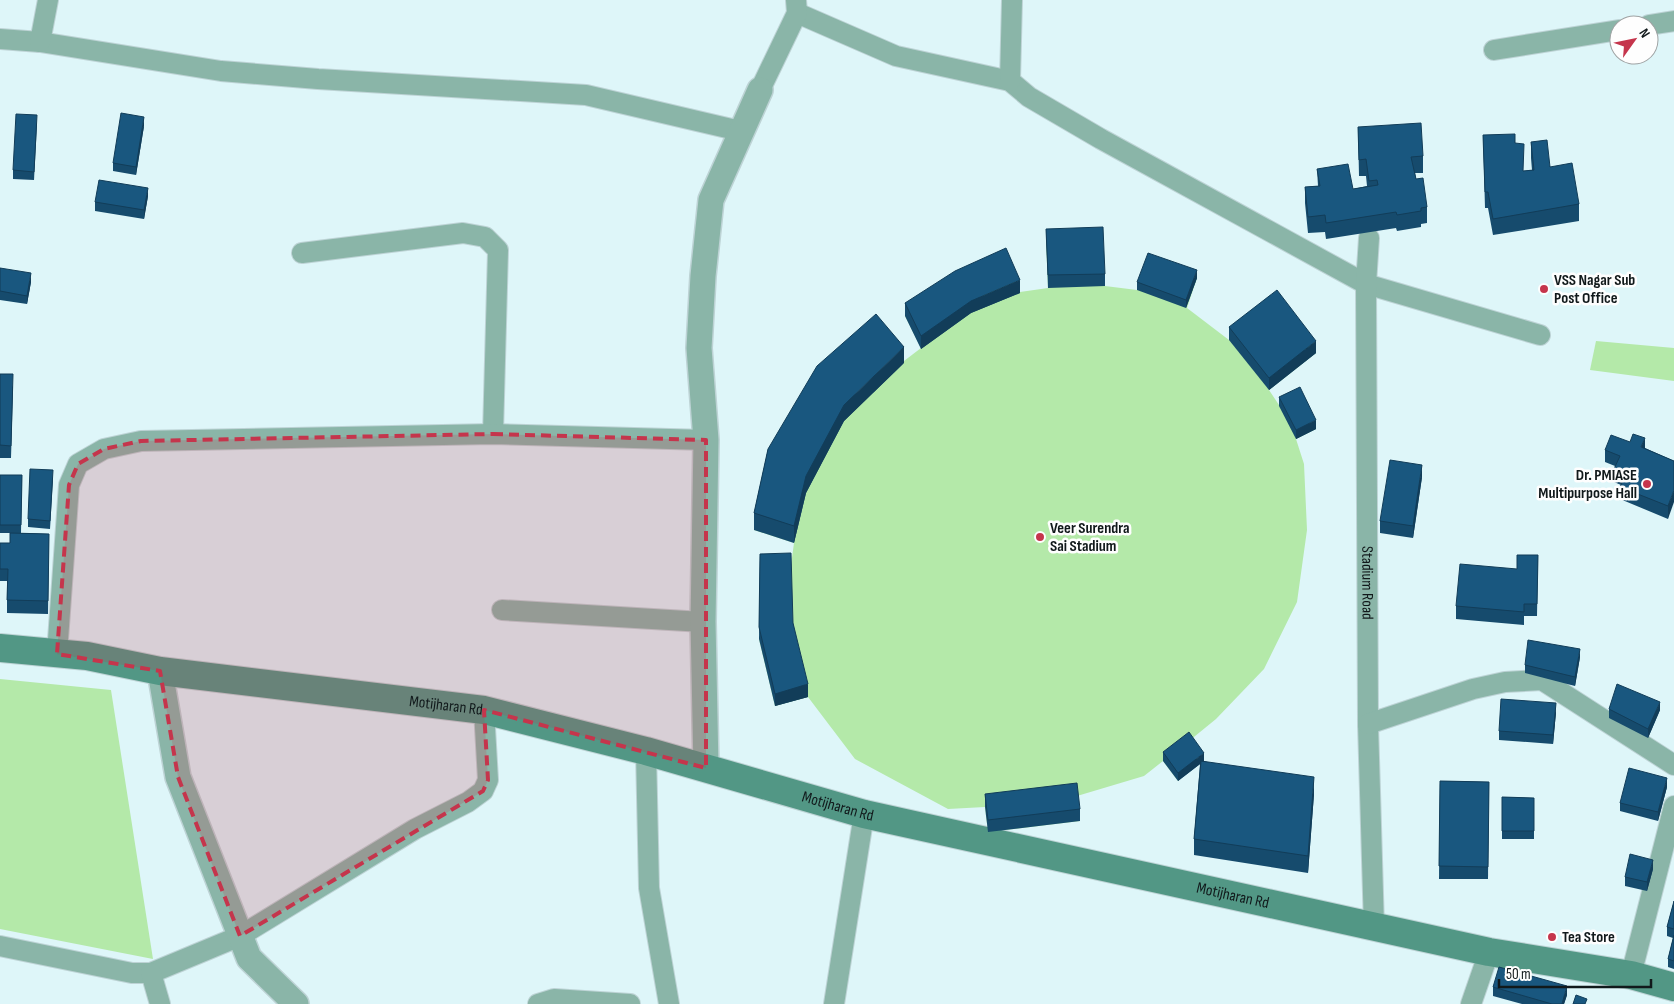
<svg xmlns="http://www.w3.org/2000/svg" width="1674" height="1004" viewBox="0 0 1674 1004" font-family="'Sofia Sans Condensed',sans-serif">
	<rect width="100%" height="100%" fill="#def6f9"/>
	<g fill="#b4e9a9">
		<path d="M1046 241 1105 286 1137 290 1148 261 1197 278 1187 308 1229 340 1277 303 1316 353 1269 390 1279 405 1316 429 1296 439 1304 464 1307 530 1297 602 1264 669 1216 719 1189 741 1178 781 1163 761 1144 776 1077 796 1080 821 988 832 985 807 948 809 855 759 808 697 775 706 759 639 791 565 794 543 754 530 768 465 921 348 905 316 1006 261 1020 292 1048 288Z"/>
		<path d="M1596 341 1674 348V381L1590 370Z"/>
		<path d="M0 679 111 690 153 959 0 929Z"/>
	</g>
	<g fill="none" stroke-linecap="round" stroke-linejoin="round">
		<defs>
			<g id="minor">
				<path d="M797 13 896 56 1010 81 1029 97 1101 139 1366 284 1540 335"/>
				<path d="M1649 25 1674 21"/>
				<path d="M0 39 40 42 221 71 318 79 586 95 740 131"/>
				<path d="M40 42 48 0"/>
				<path d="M1494 50 1619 30"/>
				<path d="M1010 81 1012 0"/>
				<path d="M760 90 797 13 796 0"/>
				<path id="s1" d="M1369 238 1366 284 1368 724 1374 927"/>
				<path d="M302 253 463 233 485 237 498 250 493 434"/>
				<path d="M502 610 703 622"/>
				<path d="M57 654 69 485 78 464 104 449 141 441 493 434 706 440"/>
				<path d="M1368 724 1473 689 1505 682 1542 680 1674 765"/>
				<path d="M646 751 649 888 669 1004"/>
				<path d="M0 946 132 973H151L240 936 415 829 468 802 483 791 488 780 484 710"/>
				<path d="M151 973 160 1004"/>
				<path d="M1631 975 1674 806"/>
				<path d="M538 1004 554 999 630 1004"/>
				<path d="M834 1004 864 814"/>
				<path d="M1471 1004 1489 952"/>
			</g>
			<g id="tertiary">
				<path d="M160 671 178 777 249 958 296 1004"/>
				<path d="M706 768 703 622 706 440 699 348 703 276 711 200 760 90"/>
			</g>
			<g id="secondary">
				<path id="s2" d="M0 648 87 656 160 671 484 710 646 751 864 814 1489 952 1631 975 1674 987"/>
			</g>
		</defs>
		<use href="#minor" stroke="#bdd3d5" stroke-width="22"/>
		<use href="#tertiary" stroke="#bdd3d5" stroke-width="28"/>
		<use href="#secondary" stroke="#bdd3d5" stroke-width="30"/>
		<use href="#minor" stroke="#8ab5a8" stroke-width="20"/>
		<use href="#tertiary" stroke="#8ab5a8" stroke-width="25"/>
		<use href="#secondary" stroke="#529785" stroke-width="28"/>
	</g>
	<g fill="#164b6d">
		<path d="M37 123 34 180 13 179V170Z"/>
		<path d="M144 126 136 175 113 171V163Z"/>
		<path d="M1358 127 1423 156V173H1415L1416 179 1427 207V223L1421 224V227L1397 231 1396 228 1326 239 1325 232 1308 233 1305 203V187L1318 186 1317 169 1353 189 1367 186 1366 176H1359Z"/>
		<path d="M1483 135 1515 143 1523 171 1532 170 1531 158V142L1579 204V221L1493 235 1488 208H1485Z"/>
		<path d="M148 196 144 219 95 211V202Z"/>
		<path d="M1046 229 1105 274V286L1048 288Z"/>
		<path d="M0 268 31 282 27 304 0 300Z"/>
		<path d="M1197 278 1186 308 1137 290V282Z"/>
		<path d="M1020 293 971 313 921 349 905 316V303Z"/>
		<path d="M1229 327 1316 353 1269 390 1229 340Z"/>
		<path d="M904 363 844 421 806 493 794 543 754 530V513L768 449Z"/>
		<path d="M0 374 13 387 11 458H0Z"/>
		<path d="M1279 397 1316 429 1296 439 1279 406Z"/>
		<path d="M1645 448 1674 461 1668 519 1620 499V487L1621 485 1614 482V469L1615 466 1605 462V450Z"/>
		<path d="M0 475H22L21 533 49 534 48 614 7 613V581H0V543H10V533H0Z"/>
		<path d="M1422 477 1413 538 1380 533V521Z"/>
		<path d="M53 479 50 529 28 527V519Z"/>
		<path d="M760 554 793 623 808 697 775 706 759 639Z"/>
		<path d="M1538 555 1537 616H1524V625L1456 619V606L1517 569Z"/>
		<path d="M1580 657 1575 686 1525 673V665Z"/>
		<path d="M1609 709 1660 710 1648 738 1609 718Z"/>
		<path d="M1556 712 1553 744 1499 740V731Z"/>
		<path d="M1163 752 1204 761 1314 794 1308 873 1194 855V839L1200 764 1178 781 1163 761Z"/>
		<path d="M1440 781 1489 782 1488 879H1439Z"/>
		<path d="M1667 787 1658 821 1620 811V803Z"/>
		<path d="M985 794 1080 809V821L988 832 985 807Z"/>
		<path d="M1502 797 1534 798V839H1502Z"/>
		<path d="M1653 869 1647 891 1625 886V877Z"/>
		<path d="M1674 901V969L1668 967V959L1673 938 1667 936V927Z"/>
		<path d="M1493 987 1567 995 1564 1004H1522L1493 996Z"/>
	</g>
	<g fill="#123d59">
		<path d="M144 117V126L136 175V167Z"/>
		<path d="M148 188V196L144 219V210Z"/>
		<path d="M1197 270V278L1186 308V300Z"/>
		<path d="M31 273V282L27 304V296Z"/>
		<path d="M1020 280V293L971 313 921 349V336L971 301Z"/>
		<path d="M1316 341V353L1269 390V378Z"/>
		<path d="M904 347V363L844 421 806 493 794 543V526L806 476 844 405Z"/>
		<path d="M1316 420V429L1296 439V430Z"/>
		<path d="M1645 438V451L1641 447Z"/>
		<path d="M1422 465V477L1413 538V526Z"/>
		<path d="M1674 490V502L1668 519V506Z"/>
		<path d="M1580 649V657L1575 686V677Z"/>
		<path d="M808 684V697L775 706V694Z"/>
		<path d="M1660 702V710L1648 738V729Z"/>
		<path d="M1556 703V712L1553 744V735Z"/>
		<path d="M1204 753V761L1178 781V773Z"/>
		<path d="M1314 777V794L1308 873V856Z"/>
		<path d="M1667 778V787L1658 821V812Z"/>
		<path d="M1653 860V869L1647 891V882Z"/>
		<path d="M1567 986V995L1564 1004H1562Z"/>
	</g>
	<g fill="#19577f" stroke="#123d59">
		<path d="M121 113 144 117 136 167 113 163Z"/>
		<path d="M16 114 37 115 34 172 13 170Z"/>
		<path d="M1421 123 1423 156 1411 157 1416 179 1423 178 1427 207 1421 208V211L1397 215 1396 212 1326 223 1325 215 1308 217 1305 187 1320 186 1317 169 1348 164 1353 189 1378 185 1377 180 1369 181 1366 159 1359 160 1358 127Z"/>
		<path d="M1515 134V143L1524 144 1523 171 1534 170 1531 142 1547 140 1550 167 1572 163 1579 204 1493 219 1488 192H1485L1483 135Z"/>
		<path d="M99 180 148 188 144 210 95 202Z"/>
		<path d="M1103 227 1105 274 1048 275 1046 229Z"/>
		<path d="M1006 248 1020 280 971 301 921 336 905 303 955 271Z"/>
		<path d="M1148 253 1197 270 1186 300 1137 282Z"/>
		<path d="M0 268 31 273 27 296 0 291Z"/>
		<path d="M1277 290 1316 341 1269 378 1229 327Z"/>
		<path d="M876 314 904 347 844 405 806 476 794 526 754 513 768 449 817 366Z"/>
		<path d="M0 374H13L11 446 0 445Z"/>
		<path d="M1300 387 1316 420 1296 430 1279 397Z"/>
		<path d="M1633 434 1645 438 1641 447 1674 461V490L1668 506 1620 487 1626 474 1614 469 1620 456 1605 450 1611 435 1630 442Z"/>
		<path d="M1390 460 1422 465 1413 526 1380 521Z"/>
		<path d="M30 469 53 470 50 521 28 519Z"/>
		<path d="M0 475H22L21 525H0Z"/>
		<path d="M10 533 49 534 48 601 7 600 8 569H0V543H10Z"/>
		<path d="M791 553 793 623 808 684 775 694 759 627 760 554Z"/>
		<path d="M1517 555H1538L1537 604H1524V612L1456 606 1460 564 1517 569Z"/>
		<path d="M1528 640 1580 649 1575 677 1525 665Z"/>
		<path d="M1617 684 1660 702 1648 729 1609 709Z"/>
		<path d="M1501 699 1556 703 1553 735 1499 731Z"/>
		<path d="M1189 732 1204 753 1178 773 1163 752Z"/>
		<path d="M1201 761 1314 777 1308 856 1194 839Z"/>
		<path d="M1629 768 1667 778 1658 812 1620 803Z"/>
		<path d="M1440 781 1489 782 1488 867 1439 866Z"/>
		<path d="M1077 783 1080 809 988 820 985 794Z"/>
		<path d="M1502 797 1534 798V831H1502Z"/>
		<path d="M1630 854 1653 860 1647 882 1625 877Z"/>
		<path d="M1674 901V929L1667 927Z"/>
		<path d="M1674 935V961L1668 959Z"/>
		<path d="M1499 967 1567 986 1562 1004H1552L1493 987Z"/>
		<path d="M1576 995 1587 999 1585 1004H1573Z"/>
	</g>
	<path fill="#c5354c" fill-opacity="0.2" stroke="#c5354c" stroke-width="4" stroke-dasharray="10 6" stroke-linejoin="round" d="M493 434 706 440V768L484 710 488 780 483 791 240 936 178 777 160 671 57 654 69 485 78 464 104 449 141 441Z"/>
	<g fill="#c5354c" stroke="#fefefe" stroke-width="2">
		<circle cx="1544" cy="289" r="5"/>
		<circle cx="1647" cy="484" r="5"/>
		<circle cx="1040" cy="537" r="5"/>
		<circle cx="1552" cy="937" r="5"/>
	</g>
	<g text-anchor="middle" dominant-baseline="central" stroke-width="5" stroke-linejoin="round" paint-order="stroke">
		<g font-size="16" font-weight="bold" fill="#11191b" stroke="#fefefe" text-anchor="start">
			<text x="1554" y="280">VSS Nagar Sub<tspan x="1554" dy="18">Post Office</tspan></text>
			<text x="1637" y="475" text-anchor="end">Dr. PMIASE<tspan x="1637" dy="18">Multipurpose Hall</tspan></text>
			<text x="1050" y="528">Veer Surendra<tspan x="1050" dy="18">Sai Stadium</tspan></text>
			<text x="1562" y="937">Tea Store</text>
		</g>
		<g font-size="16" fill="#11191b" stroke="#fefefe">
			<text stroke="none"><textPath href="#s1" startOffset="345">Stadium Road</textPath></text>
			<text stroke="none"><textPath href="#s2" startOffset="450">Motijharan Rd</textPath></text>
			<text stroke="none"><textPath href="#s2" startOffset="855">Motijharan Rd</textPath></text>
			<text stroke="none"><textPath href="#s2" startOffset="1260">Motijharan Rd</textPath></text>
		</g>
	</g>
	<g transform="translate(1634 40) rotate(57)"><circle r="24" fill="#fefefe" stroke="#9fa2a3"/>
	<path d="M0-4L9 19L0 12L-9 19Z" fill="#c5354c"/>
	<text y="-8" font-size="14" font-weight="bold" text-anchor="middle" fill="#11191b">N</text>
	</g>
	<path d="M1499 979v8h152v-8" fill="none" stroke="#11191b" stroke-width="2.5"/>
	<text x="1506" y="979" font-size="15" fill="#11191b" stroke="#fefefe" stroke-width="4" paint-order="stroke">50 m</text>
</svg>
